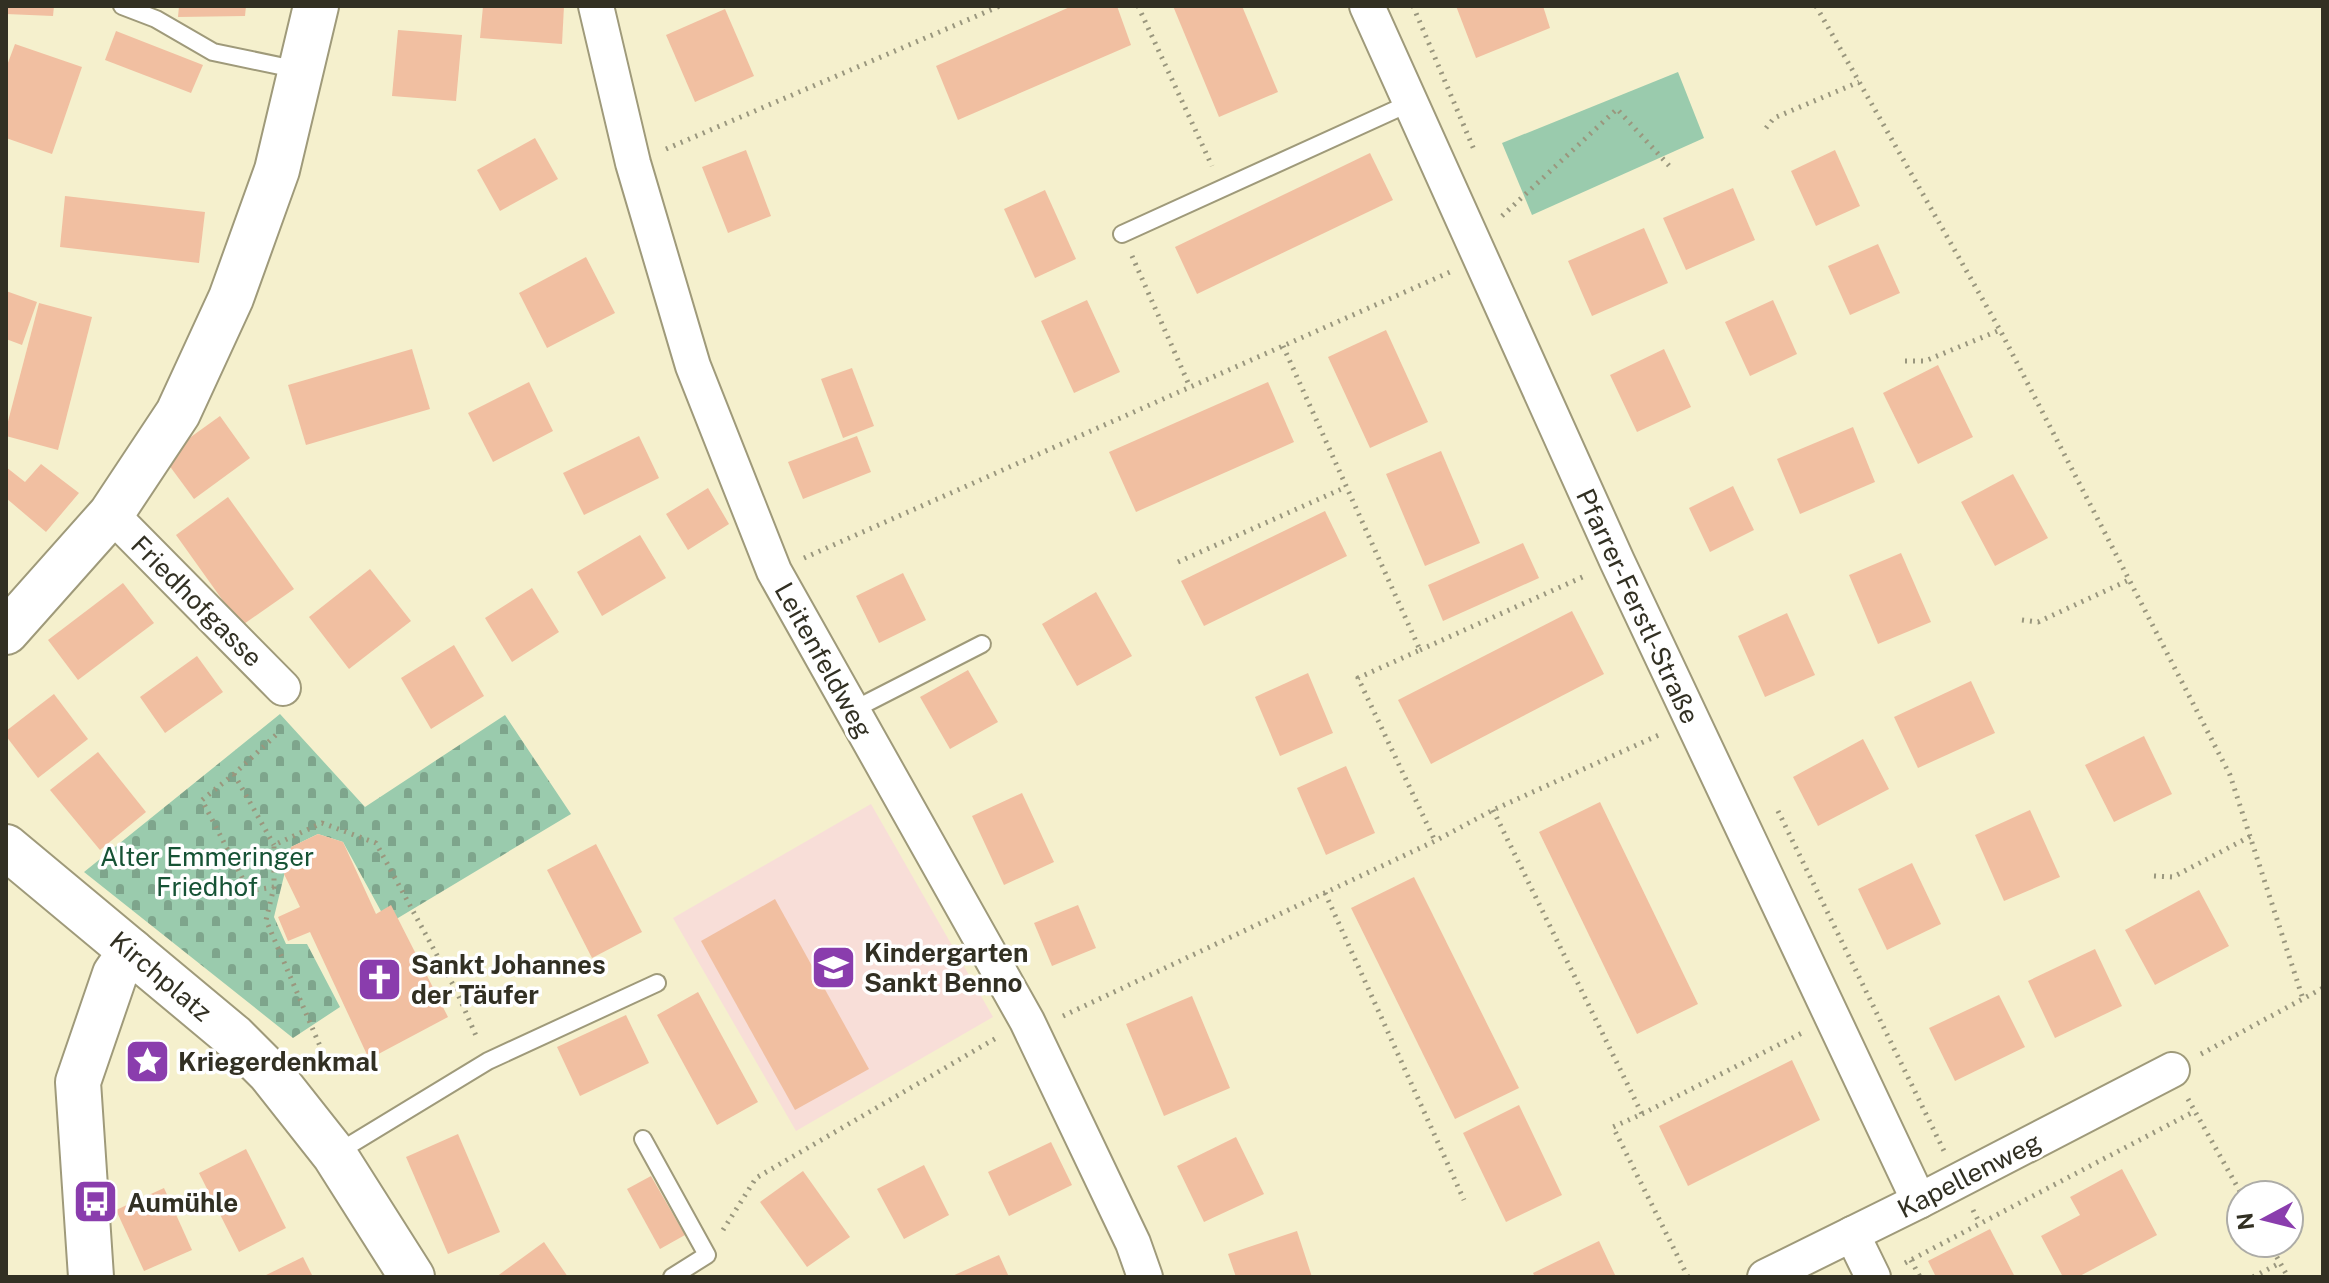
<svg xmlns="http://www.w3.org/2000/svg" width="2329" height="1283" viewBox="0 0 2329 1283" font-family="'Public Sans',sans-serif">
	<defs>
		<pattern id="cemetery-stones" width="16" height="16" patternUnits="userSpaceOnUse" patternTransform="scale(2)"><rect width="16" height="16" fill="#9acbad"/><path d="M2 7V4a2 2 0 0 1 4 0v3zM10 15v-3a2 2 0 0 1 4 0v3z" fill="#7ea58c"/></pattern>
	</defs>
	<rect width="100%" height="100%" fill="#f5f0cd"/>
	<path fill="#f8ded8" d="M871 804 993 1017 796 1131 673 918Z"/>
	<path fill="#9acbad" d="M1678 72 1704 138 1532 215 1502 143Z"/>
	<path fill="url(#cemetery-stones)" d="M280 714 365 807 505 715 571 814 388 924 343 842 318 834 291 847 274 917 286 944H307L340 1007 293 1038 84 872Z"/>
	<g fill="#f1bfa1">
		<path d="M6 6H54L53 16 6 14Z"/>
		<path d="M179 6H246L245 16 178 17Z"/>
		<path d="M483 6H564L562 44 480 38Z"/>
		<path d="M1072 6H1117L1131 45 958 120 936 66Z"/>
		<path d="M1173 6H1242L1278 92 1219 117Z"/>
		<path d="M1456 6H1543L1550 28 1476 58Z"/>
		<path d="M725 9 754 76 695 102 666 35Z"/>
		<path d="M398 30 462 35 456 101 392 96Z"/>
		<path d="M116 31 203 65 191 93 105 60Z"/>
		<path d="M15 44 82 67 52 154 6 138V68Z"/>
		<path d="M535 138 558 179 500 211 477 170Z"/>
		<path d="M746 150 771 216 728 233 702 167Z"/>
		<path d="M1835 150 1860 206 1816 226 1791 171Z"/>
		<path d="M1370 153 1393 200 1197 294 1175 247Z"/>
		<path d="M1733 188 1755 240 1686 270 1663 218Z"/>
		<path d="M1045 190 1076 259 1035 278 1004 209Z"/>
		<path d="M65 196 205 212 199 263 60 247Z"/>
		<path d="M1644 228 1668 283 1592 316 1568 261Z"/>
		<path d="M1878 244 1900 293 1850 315 1828 266Z"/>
		<path d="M586 257 615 313 547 348 519 293Z"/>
		<path d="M6 291 37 302 22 345 6 339Z"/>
		<path d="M1087 300 1120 372 1074 393 1041 321Z"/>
		<path d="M1773 300 1797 354 1750 376 1725 322Z"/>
		<path d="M39 303 92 317 58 450 6 436V429Z"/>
		<path d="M1386 330 1428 422 1370 448 1328 357Z"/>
		<path d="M412 349 430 409 306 445 288 385Z"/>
		<path d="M1664 349 1691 407 1637 432 1610 375Z"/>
		<path d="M1938 365 1973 437 1918 464 1883 393Z"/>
		<path d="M852 368 874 426 843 438 821 379Z"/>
		<path d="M529 382 553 431 493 462 468 413Z"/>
		<path d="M1268 382 1294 442 1136 512 1109 452Z"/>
		<path d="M220 416 250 458 194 499 163 457Z"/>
		<path d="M1853 427 1875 482 1800 514 1777 459Z"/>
		<path d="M639 436 659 478 584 515 563 473Z"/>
		<path d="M857 436 871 472 803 499 788 462Z"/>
		<path d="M1441 451 1480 543 1425 566 1386 474Z"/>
		<path d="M41 464 79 493 46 532 6 498V467L25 482Z"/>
		<path d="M2013 474 2048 538 1995 566 1961 502Z"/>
		<path d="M1733 486 1754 530 1710 552 1689 508Z"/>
		<path d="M708 488 729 524 688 550 666 514Z"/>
		<path d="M228 497 294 589 241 626 176 535Z"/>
		<path d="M1325 511 1347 556 1204 626 1181 581Z"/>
		<path d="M640 535 666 578 602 616 577 572Z"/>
		<path d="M1523 543 1539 578 1443 621 1428 585Z"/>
		<path d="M1901 553 1931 622 1878 644 1849 575Z"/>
		<path d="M370 569 411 621 349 669 309 617Z"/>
		<path d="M903 573 926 620 879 643 856 596Z"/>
		<path d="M123 583 154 623 78 680 48 640Z"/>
		<path d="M532 588 559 632 512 662 485 618Z"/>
		<path d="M1096 592 1132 656 1077 686 1042 624Z"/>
		<path d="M1572 611 1604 674 1431 764 1398 700Z"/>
		<path d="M1787 613 1815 675 1765 697 1738 636Z"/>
		<path d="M454 645 484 696 431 729 401 678Z"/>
		<path d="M197 656 223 692 165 733 140 697Z"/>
		<path d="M968 670 998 722 950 749 920 697Z"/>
		<path d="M1308 673 1333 733 1280 756 1255 697Z"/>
		<path d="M1971 681 1995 733 1918 768 1894 717Z"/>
		<path d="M54 694 88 739 38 778 6 736V731Z"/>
		<path d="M2144 736 2172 794 2114 822 2085 765Z"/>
		<path d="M1863 739 1889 789 1818 826 1793 777Z"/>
		<path d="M98 752 146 812 100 850 50 790Z"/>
		<path d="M1346 766 1375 833 1326 855 1297 788Z"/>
		<path d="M1022 793 1054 862 1004 885 972 816Z"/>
		<path d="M1600 802 1698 1004 1637 1034 1539 832Z"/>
		<path d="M2030 810 2060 877 2004 901 1975 835Z"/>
		<path d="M318 834 343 842 376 914 391 905 448 1017 369 1059 310 932 288 941 278 917 300 907 284 874 291 847Z"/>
		<path d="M596 844 642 932 592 958 547 870Z"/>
		<path d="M1912 863 1941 924 1887 950 1858 889Z"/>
		<path d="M1414 877 1519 1088 1455 1119 1351 908Z"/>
		<path d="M2199 890 2229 946 2155 985 2125 930Z"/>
		<path d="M775 899 869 1069 795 1110 701 941Z"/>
		<path d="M1078 905 1096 948 1052 966 1034 923Z"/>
		<path d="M2095 949 2122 1006 2055 1038 2028 981Z"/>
		<path d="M698 992 758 1102 717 1125 657 1015Z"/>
		<path d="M1999 995 2025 1047 1955 1081 1929 1028Z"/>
		<path d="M1192 996 1230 1088 1164 1116 1126 1024Z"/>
		<path d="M626 1015 649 1063 580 1096 557 1047Z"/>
		<path d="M1792 1060 1820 1120 1688 1186 1659 1126Z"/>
		<path d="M1519 1105 1562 1195 1506 1222 1463 1133Z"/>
		<path d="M458 1134 500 1232 448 1254 406 1157Z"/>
		<path d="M1236 1137 1264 1194 1204 1222 1177 1166Z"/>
		<path d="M1051 1142 1072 1185 1009 1216 988 1172Z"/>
		<path d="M246 1149 286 1228 239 1252 199 1173Z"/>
		<path d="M924 1165 949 1215 904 1239 877 1189Z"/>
		<path d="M2122 1169 2157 1235 2078 1277H2063L2041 1236 2080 1215 2070 1197Z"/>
		<path d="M803 1171 850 1237 807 1267 760 1202Z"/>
		<path d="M651 1176 685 1235 660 1249 627 1189Z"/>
		<path d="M164 1188 192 1250 144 1271 116 1210Z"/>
		<path d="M1990 1229 2015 1277H1936L1928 1261Z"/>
		<path d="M1297 1231 1312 1277H1236L1228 1254Z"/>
		<path d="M1599 1241 1616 1277H1535L1533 1273Z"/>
		<path d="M544 1242 568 1277H496Z"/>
		<path d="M999 1255 1009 1277H950Z"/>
		<path d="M303 1257 313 1277H262Z"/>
	</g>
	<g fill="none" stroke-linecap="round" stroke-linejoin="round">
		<defs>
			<g id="lane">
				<path d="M122 6 156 19 213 52 299 70"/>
				<path d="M1122 234 1410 103"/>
				<path d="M853 710 982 644"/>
				<path d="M643 1139 707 1255 672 1277"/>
				<path d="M335 1154 488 1061 657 983"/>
			</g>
			<g id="street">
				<path d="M596 6 633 163 693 366 774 571 1027 1021 1133 1243 1145 1277"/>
				<path d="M1367 6 1617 561 1919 1201"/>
				<path d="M111 514 283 688"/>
				<path d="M1852 1234 1873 1277"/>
				<path d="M1765 1277 1919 1201 2172 1070"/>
			</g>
			<g id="secondary">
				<path d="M6 632 111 514 178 413 231 298 277 170 316 6"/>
				<path d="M6 847 234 1037 270 1073 334 1154 412 1277"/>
				<path d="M91 1277 78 1082 115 974 131 951"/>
			</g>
		</defs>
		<use href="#lane" stroke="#9f9a7a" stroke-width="20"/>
		<use href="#street" stroke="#9f9a7a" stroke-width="38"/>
		<use href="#secondary" stroke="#9f9a7a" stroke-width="48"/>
		<g stroke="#9a977e" stroke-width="5" stroke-dasharray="2 6" stroke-linecap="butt">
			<path d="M1138 6 1212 166"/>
			<path d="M1413 6 1475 152"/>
			<path d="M1816 6 2000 330 2230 775 2303 999"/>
			<path d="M1766 128 1774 118 1859 82"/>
			<path d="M666 149 1000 6"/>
			<path d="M1502 216 1617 109 1673 170"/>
			<path d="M1132 256 1190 387"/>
			<path d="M1283 346 1420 650 1358 678 1435 841"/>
			<path d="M1905 361H1925L2000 330"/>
			<path d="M804 558 1450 272"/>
			<path d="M1178 562 1346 487"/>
			<path d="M2022 620 2038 622 2129 580"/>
			<path d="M1420 650 1587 575"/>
			<path d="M234 774 274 845"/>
			<path d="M1493 810 1642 1114 1613 1127 1688 1277"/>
			<path d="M1778 811 1944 1151"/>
			<path d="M2154 876 2173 877 2251 836"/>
			<path d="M274 887 249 891 202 800 234 774 277 734"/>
			<path d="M1325 893 1464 1200"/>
			<path d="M1063 1016 1435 841 1493 810 1661 734"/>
			<path d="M2201 1054 2323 988"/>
			<path d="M310 1060 323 1053 266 920 274 887V845L322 823 376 843 457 992 477 1038"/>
			<path d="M2188 1099 2242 1195"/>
			<path d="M1642 1114 1802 1033"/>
			<path d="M1973 1210 1980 1224"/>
			<path d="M723 1230 756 1178 998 1037"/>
			<path d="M2269 1243 2288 1277"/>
			<path d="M1911 1260 1920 1277"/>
			<path d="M1905 1263 2195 1111"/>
			<path d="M2253 1277 2280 1263"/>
		</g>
		<use href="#lane" stroke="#fff" stroke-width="16"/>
		<use href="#street" stroke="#fff" stroke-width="34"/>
		<use href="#secondary" stroke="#fff" stroke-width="44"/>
	</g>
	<defs>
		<symbol id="school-square" viewBox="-11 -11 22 22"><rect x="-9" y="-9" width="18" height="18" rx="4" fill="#8a3dad" stroke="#fff"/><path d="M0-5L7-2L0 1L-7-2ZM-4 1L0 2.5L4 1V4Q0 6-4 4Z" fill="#fff"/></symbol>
		<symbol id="church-square" viewBox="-11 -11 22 22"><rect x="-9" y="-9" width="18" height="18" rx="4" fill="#8a3dad" stroke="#fff"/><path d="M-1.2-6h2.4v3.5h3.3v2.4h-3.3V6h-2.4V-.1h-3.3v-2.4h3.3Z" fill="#fff"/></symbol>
		<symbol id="sight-square" viewBox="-11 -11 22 22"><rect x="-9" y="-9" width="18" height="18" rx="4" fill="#8a3dad" stroke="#fff"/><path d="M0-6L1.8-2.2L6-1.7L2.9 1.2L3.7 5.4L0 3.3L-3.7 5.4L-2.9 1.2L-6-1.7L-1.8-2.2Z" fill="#fff"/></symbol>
		<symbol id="bus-square" viewBox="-11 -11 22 22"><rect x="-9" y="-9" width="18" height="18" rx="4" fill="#8a3dad" stroke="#fff"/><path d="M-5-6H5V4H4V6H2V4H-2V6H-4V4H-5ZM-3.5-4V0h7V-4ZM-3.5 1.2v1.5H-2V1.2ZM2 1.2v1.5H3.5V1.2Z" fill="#fff"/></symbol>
	</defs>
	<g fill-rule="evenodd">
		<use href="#school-square" x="808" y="942" width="51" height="51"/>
		<use href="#church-square" x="354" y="954" width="51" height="51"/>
		<use href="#sight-square" x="122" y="1036" width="51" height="51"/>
		<use href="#bus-square" x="70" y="1176" width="51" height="51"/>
	</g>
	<g text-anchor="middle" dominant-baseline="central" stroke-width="7" stroke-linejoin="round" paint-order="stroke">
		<g font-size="26" fill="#323023" stroke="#fff">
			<text transform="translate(197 601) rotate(45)">Friedhofgasse</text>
			<text transform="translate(1638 606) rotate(65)">Pfarrer-Ferstl-Straße</text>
			<text transform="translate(824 660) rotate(61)">Leitenfeldweg</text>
			<text transform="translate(161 976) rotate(40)">Kirchplatz</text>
			<text transform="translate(1969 1175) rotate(-27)">Kapellenweg</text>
		</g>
		<g font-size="26" fill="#165335" stroke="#fff">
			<text x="207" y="856">Alter Emmeringer<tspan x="207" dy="30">Friedhof</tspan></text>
		</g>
		<g font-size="26" font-weight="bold" fill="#323023" stroke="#fff" text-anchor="start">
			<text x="864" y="952">Kindergarten<tspan x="864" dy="30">Sankt Benno</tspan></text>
			<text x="411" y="964">Sankt Johannes<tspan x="411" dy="30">der Täufer</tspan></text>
			<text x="178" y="1061">Kriegerdenkmal</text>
			<text x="127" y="1202">Aumühle</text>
		</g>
	</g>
	<rect width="2329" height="1283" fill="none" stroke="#323023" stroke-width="16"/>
	<g transform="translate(2265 1219) rotate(263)"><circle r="38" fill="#ffffff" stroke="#adaca7" stroke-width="2"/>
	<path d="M0-6L14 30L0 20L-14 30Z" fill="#8a3dad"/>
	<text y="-12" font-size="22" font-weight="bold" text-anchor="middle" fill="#323023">N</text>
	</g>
</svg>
